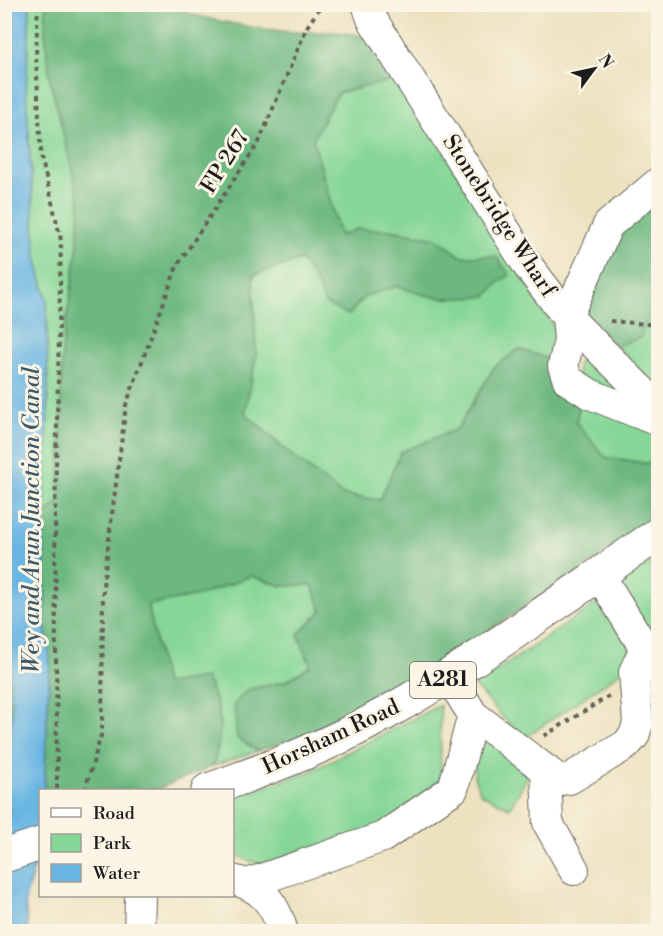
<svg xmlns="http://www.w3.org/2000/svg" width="663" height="936" viewBox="0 0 663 936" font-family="'Libre Bodoni',serif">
	<rect width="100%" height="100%" fill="#fcf5e5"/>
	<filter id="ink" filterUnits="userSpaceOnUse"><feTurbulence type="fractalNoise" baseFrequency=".0167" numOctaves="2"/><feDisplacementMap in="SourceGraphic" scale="12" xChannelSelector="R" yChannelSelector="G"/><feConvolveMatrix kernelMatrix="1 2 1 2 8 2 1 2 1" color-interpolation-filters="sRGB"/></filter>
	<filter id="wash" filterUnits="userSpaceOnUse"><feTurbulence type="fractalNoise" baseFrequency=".008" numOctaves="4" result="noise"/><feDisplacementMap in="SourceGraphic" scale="24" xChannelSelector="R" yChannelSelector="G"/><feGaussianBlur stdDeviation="1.35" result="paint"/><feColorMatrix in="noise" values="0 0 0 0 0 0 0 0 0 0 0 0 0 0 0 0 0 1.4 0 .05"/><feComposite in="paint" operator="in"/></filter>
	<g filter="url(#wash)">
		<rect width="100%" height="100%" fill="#ece2c0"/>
		<g fill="#86d797" stroke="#517a5a" stroke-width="1.5">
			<path d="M30 5H46L45 33 50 79 80 202 78 245 62 351 60 501 44 515 48 422 47 301 36 257 26 89Z"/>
			<path d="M399 79 562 339 552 360 495 366 457 429 401 452 380 500 342 495 285 450 245 413 256 356 253 275 301 260 340 236 313 139 338 93Z"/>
			<path d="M658 195V388L583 313Z"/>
			<path d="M592 351 647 406 578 376 577 364Z"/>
			<path d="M581 399 658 432V465L605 458 576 422Z"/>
			<path d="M658 557V665L612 587Z"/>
			<path d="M251 576 282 586 312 585 322 611 298 634 311 666 286 681 247 690 238 738 258 751 213 766C224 729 222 713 206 678L165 685 148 605 198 596Z"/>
			<path d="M603 599 637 661 523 739 474 686Z"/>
			<path d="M440 705 441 779 382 828 278 872 233 854 232 797 309 772Z"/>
			<path d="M478 725 531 770 510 808 481 794 474 777Z"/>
		</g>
		<g fill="#6cb880" stroke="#446a4e" stroke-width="1.5">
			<path d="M46 5H170C189 18 266 30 291 32 319 34 347 27 373 41 383 47 392 69 399 79L338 93 313 139 340 236 357 229 391 230 436 238 461 256H496L510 275 498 283 487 296C452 300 431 300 398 286L365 296 349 315 325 304 316 282 301 260 253 275 256 356 245 413 285 450 342 495 380 500 401 452 457 429 495 366 519 349 552 360 581 399 576 422 605 457 658 465V520L461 648 327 727 258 751 237 738 234 705 247 690 286 681 311 666 298 634 322 611 312 585 282 586 251 576 198 596 148 605 165 684 206 678C222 713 224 729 213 766L155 790H44L50 658 45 625 44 515 60 501 62 351 78 245 80 202 50 79 45 33Z"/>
			<path d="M658 195V294L640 338 616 346 583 313 614 237Z"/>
			<path d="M4 576 12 716 10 736 5 746Z"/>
		</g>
		<path fill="#69b6e3" stroke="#426980" stroke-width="1.5" d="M30 4 26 89 36 257 47 301 48 422 44 515 45 625 50 658 44 790H40V843L25 901 28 931 5 932 4 839 10 812 5 804 4 746 10 736 12 716 4 576V5Z"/>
	</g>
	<g filter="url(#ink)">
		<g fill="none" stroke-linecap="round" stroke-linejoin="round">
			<defs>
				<g id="minor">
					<path d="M367 4 372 19 528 266 567 317 658 407"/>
					<path d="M658 183 608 225 567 317 569 340 563 366 568 380 590 394 658 421"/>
					<path d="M599 574 658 670"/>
					<path d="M449 676 473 715 559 780 569 779 626 745 634 736 638 723 634 672 644 650"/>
					<path d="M546 770 548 823 574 870"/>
					<path d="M232 880C261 885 276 905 283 932"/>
					<path d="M250 883 383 837 453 789 473 715"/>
					<path d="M139 932 140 896"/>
				</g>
				<g id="major">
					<path d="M208 790C270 768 331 745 388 712 482 659 569 594 658 534"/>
					<path d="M4 856 40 844"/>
				</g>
			</defs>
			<use href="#minor" stroke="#656155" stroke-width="32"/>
			<use href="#major" stroke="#656155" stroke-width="35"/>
			<g stroke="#656155" stroke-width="4" stroke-dasharray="4.5 4.5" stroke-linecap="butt">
				<path d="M38 4 36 56 41 156 61 240 55 515 57 790"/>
				<path d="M610 321 658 325"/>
				<path d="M544 736 609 696"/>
				<path d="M85 790 102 732 103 586 126 405 177 266 259 142 307 27 322 4"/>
			</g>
			<use href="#minor" stroke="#fff" stroke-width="30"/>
			<use href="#major" stroke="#fff" stroke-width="33"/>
		</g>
	</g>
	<g text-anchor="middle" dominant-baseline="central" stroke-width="6" stroke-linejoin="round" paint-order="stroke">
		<rect fill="#fcf5e5" stroke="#5f5d58" stroke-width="1.5" x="410" y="662" width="66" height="36" rx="4.5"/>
		<g font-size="21" font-weight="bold" fill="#1c1c1c">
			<text x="443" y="680">A281</text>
		</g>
		<g font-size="22" fill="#1c1c1c" stroke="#fcf5e5">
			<text transform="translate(225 162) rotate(-58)">FP 267</text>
			<text transform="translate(499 216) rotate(57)">Stonebridge Wharf</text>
			<text transform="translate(331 737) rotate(-25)">Horsham Road</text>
		</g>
		<g font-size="24" font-style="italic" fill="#3b5a6c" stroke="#fcf5e5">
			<text transform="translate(32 520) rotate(-90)">Wey and Arun Junction Canal</text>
		</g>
	</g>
	<rect width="663" height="936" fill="none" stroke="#fcf5e5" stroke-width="24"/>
	<rect x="39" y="789" width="195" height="108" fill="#fcf5e5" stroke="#a29e95" stroke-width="1.5"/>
	<rect x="51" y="808" width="30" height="9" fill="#ffffff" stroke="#a29e95" stroke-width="1.5"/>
	<text x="93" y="819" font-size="18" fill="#1c1c1c">Road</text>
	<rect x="51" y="834" width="30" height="18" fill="#86d797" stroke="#a29e95" stroke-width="1.5"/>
	<text x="93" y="849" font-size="18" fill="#1c1c1c">Park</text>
	<rect x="51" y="864" width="30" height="18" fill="#69b6e3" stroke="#a29e95" stroke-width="1.5"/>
	<text x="93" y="879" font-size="18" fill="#1c1c1c">Water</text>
	<g transform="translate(594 69) rotate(57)" stroke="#fcf5e5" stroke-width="4.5" paint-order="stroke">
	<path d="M0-4.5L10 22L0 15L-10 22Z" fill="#1c1c1c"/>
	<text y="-9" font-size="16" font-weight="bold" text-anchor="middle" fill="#1c1c1c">N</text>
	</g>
</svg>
